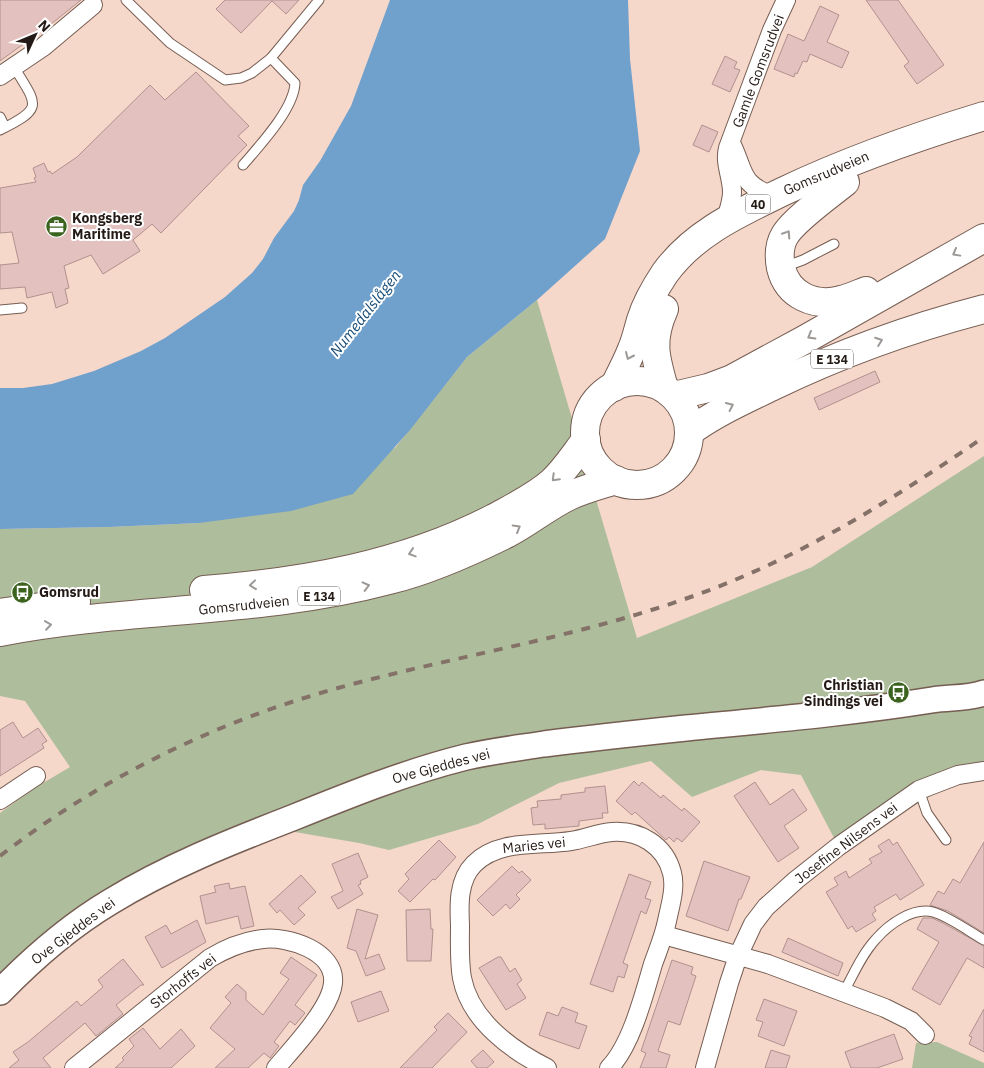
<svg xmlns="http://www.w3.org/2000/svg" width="984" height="1068" viewBox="0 0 984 1068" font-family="'IBM Plex Sans',sans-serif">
	<rect width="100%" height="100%" fill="#f6d8cb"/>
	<g fill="#aebe9c">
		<path d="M537 300 637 638 812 567 984 456V779L948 786 841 848 833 836 801 775 761 770 692 797 651 761 559 783 478 824 389 850 359 843 289 831 201 862 120 910 47 956 0 1003V813L33 789 70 767 25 701 0 696V529L109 527 199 523 395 448 467 357Z"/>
		<path d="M937 1042 984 1063V1068H912L916 1043Z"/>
	</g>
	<path fill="#70a0cc" d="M390 0H628L630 59 640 151 605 239 537 300 467 357 410 430 353 494 291 511 199 523 109 527 0 529V388H23L52 384 94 371 141 351 165 338 225 297 252 273 263 259 274 238 294 211 299 200 303 185 320 161 351 106Z"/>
	<g fill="#e2c1be" stroke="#b0918f">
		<path d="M0 0H81L55 21 0 61Z"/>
		<path d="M225 0H299L286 14 272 1 241 33 216 9Z"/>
		<path d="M866 0H898L944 65 917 84 904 66 909 62Z"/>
		<path d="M820 6 839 15 827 42 849 52 842 68 810 54 807 62 803 61 797 74 795 73 794 77 774 69 788 34 804 41Z"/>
		<path d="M725 56 737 62 734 68 740 70 730 92 712 84Z"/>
		<path d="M196 72 249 126 238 136 247 145 161 233 152 224 133 240 140 251 103 274 91 255 64 266 69 288 65 289 68 303 56 308 52 292 27 298 25 287 0 289V265L19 263 12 232 0 233V188L36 182 34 178 36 177 33 168 44 163 48 172 50 171 52 174 77 157 150 85 165 100Z"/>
		<path d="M702 125 718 132 709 152 693 145Z"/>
		<path d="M875 371 880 382 819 410 814 398Z"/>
		<path d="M13 722 23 738 38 728 47 741 42 744 44 748 0 776V730Z"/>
		<path d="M634 781 639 786 642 782 661 798 663 795 682 811 684 808 700 822 682 842 677 838 674 842 669 837 666 840 635 812 632 815 616 801Z"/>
		<path d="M755 782 770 805 793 789 807 810 784 826 799 848 778 862 734 796Z"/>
		<path d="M605 786 608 813H602L603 818 579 821V826L545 829V824L533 825 531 808 538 807 537 801 561 799V795L585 792V788Z"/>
		<path d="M889 839 893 845 897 842 924 885 900 900 896 894 874 907 876 911 872 914 876 920 856 932 852 926 848 929 826 892 838 885 834 878 846 871 849 878 872 863 869 859 882 852 878 846Z"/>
		<path d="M439 840 456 857 435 880 433 879 410 902 398 891 409 879 405 874Z"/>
		<path d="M984 842V933L948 911 930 905 938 891 944 894 953 879 960 883Z"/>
		<path d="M358 853 368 877 360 881 361 884 358 885 363 894 338 909 331 897 343 891 332 864Z"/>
		<path d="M704 861 750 877 741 899H739L728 931 686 916Z"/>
		<path d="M512 866 519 873 522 871 531 880 516 895 520 899 510 909 506 904 493 916 477 900Z"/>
		<path d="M629 874 651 882 645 898 651 900 646 914 641 911 623 963 628 965 624 978 618 976 613 992 590 984Z"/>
		<path d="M301 875 316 892 298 908 305 915 294 925 280 910 277 913 269 904Z"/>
		<path d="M229 883 230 889 245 886 254 926 241 929 238 916 206 924 200 896 216 892 214 886Z"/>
		<path d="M357 909 378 915 365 959 379 954 385 969 366 976 356 951 347 948Z"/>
		<path d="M430 909 431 929H433L431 961H407L406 910Z"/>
		<path d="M923 918H932L943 923 984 946V968L967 958 940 1005 912 989 939 942 917 929Z"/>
		<path d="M197 920 206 942 162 968 145 937 166 925 171 934Z"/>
		<path d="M788 938 843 963 838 976 782 952Z"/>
		<path d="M291 957 317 975 295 1005 305 1013 295 1025 290 1021 274 1042 279 1046 270 1058 264 1053 248 1068H215L235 1049 210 1028 231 1003 225 997 237 984 246 992V1000L263 1015 289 979 280 973Z"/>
		<path d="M498 957H501L510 972 515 968 522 980 517 984 526 998 506 1010 479 968Z"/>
		<path d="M123 959 144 985H141L116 1005 123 1014 96 1036 85 1023 43 1058 51 1068H9L19 1060 13 1052 28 1042 77 1001 81 1006 103 987 98 980Z"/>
		<path d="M672 960 693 967 691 974 696 976 680 1025 668 1021 658 1051 670 1055 666 1068H640L646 1053 641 1051Z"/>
		<path d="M381 991 389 1011 358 1022 351 1002Z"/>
		<path d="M764 999 797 1011 784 1046 758 1036 763 1022 756 1020Z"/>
		<path d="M562 1007 578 1013 575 1022 587 1026 579 1049 539 1035 547 1012 558 1016Z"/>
		<path d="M984 1009V1052L969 1044 972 1037 969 1036Z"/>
		<path d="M448 1013 467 1032 432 1068H400L437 1030 434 1027Z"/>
		<path d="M143 1028 160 1049 181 1029 195 1046 171 1068H115L124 1060 122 1058 134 1046 129 1039Z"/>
		<path d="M894 1034 903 1059 877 1068H851L845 1052Z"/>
		<path d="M483 1050 494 1062 487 1068H477L471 1061Z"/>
		<path d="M771 1050 790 1056 786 1068H765Z"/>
	</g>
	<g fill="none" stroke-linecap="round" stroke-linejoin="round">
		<defs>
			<g id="lane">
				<path d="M126 0 170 43 225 80 241 78 252 73 271 58 319 0"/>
				<path d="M0 117 5 127"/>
				<path d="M0 130C45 108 37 105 14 67"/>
				<path d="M243 165C260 145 294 109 295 83L271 58"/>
				<path d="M784 267 803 260 834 244"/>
				<path d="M0 310 22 308"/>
				<path d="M919 790 927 813 946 840"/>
				<path d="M844 992C853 975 862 954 876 939 889 924 913 907 933 912 948 916 970 932 984 940"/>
			</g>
			<g id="street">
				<path d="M0 76 43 47 93 5"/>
				<path d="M731 143C745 171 739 184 773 196"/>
				<path d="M726 220C728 211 732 202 732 192 732 177 724 163 728 148L772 30 786 0"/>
				<path d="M0 800 36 776"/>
				<path d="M664 935 768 964 885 1008 911 1021 925 1035"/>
				<path d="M74 1068 210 958C227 948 243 941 263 939 288 936 336 951 333 983 331 1008 293 1048 276 1068"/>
				<path d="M547 1068C511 1050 470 1020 462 978 459 961 460 942 460 925 459 905 458 880 474 864 499 839 539 846 571 841 585 839 598 833 612 832 639 830 665 845 672 873 676 888 670 906 667 921 664 936 658 950 653 964 644 995 631 1046 609 1068"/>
				<path d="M705 1068 729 983 738 956 753 924 766 907 796 880 839 846 919 790 958 775 984 771"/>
			</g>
			<path id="secondary" d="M0 992C33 958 70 926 110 902 167 867 230 842 292 818 349 795 406 772 466 757 492 751 518 748 544 744 591 738 638 733 686 728 768 720 850 713 932 700 950 697 966 699 984 693"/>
			<g id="primary">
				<path d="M614 387C620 375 627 362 632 349 636 340 638 330 641 320 646 304 655 288 665 273 694 233 739 213 782 192 847 161 915 137 984 116"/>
				<path d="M664 388C655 357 650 340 664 309"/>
			</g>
			<g id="highway">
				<path d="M845 182C829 195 795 219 785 235 779 245 779 258 781 268 788 296 815 307 841 300 850 298 858 294 866 291"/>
				<circle cx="637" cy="433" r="52"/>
				<path d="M674 396 708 388 732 379 804 340 984 238"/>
				<path d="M689 432C715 413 744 400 773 386 841 353 911 328 984 309"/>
				<path d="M204 590C304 582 403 565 494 518 514 507 535 497 552 482 565 470 575 454 586 440"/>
				<path d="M0 613 76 602"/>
				<path d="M0 632C129 607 261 614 389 580 430 570 470 552 508 533 529 522 548 506 569 496 584 489 600 485 616 480"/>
			</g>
		</defs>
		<use href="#lane" stroke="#765d52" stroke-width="11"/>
		<use href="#street" stroke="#765d52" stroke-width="20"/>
		<use href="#secondary" stroke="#765d52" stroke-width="28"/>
		<use href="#primary" stroke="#765d52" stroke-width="30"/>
		<use href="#highway" stroke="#765d52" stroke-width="30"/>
		<use href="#lane" stroke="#fff" stroke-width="9"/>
		<use href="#street" stroke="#fff" stroke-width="18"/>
		<use href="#secondary" stroke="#fff" stroke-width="25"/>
		<use href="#primary" stroke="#fff" stroke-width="28"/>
		<use href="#highway" stroke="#fff" stroke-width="28"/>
		<path stroke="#847168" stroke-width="4" stroke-dasharray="9 9" stroke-linecap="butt" d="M0 856C101 778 215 722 338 688 451 657 568 639 679 601 792 563 886 504 984 437"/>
	</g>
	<defs><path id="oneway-chevron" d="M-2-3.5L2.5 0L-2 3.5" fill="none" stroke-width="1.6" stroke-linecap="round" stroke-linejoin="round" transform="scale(1.25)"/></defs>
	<g stroke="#9c9896">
		<use href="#oneway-chevron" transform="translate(787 234) rotate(-57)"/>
		<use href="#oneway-chevron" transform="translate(956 253) rotate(151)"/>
		<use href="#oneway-chevron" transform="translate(811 336) rotate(150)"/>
		<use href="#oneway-chevron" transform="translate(879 341) rotate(-20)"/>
		<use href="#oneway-chevron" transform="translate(629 356) rotate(114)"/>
		<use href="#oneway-chevron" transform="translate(730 406) rotate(-25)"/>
		<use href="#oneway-chevron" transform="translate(555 478) rotate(135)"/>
		<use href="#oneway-chevron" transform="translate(517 528) rotate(-30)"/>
		<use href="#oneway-chevron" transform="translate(412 553) rotate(162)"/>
		<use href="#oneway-chevron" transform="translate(253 585) rotate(174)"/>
		<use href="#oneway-chevron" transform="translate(366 586) rotate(-14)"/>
		<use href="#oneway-chevron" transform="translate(48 625) rotate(-8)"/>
	</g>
	<defs>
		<symbol id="office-disc" viewBox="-11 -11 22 22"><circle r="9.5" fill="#3b631d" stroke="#fff"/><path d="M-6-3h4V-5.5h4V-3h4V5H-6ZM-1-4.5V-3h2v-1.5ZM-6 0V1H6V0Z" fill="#fff"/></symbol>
		<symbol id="bus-disc" viewBox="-11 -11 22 22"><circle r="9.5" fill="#3b631d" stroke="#fff"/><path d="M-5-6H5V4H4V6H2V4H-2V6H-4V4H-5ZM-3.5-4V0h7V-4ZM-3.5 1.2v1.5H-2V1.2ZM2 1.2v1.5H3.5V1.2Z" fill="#fff"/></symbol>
	</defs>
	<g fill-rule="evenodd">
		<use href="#office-disc" x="44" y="214" width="25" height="25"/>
		<use href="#bus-disc" x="10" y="580" width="25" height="25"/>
		<use href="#bus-disc" x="886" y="680" width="25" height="25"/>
	</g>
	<g text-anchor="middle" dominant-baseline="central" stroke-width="4" stroke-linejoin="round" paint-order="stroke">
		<g fill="#fff" stroke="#665f5b" stroke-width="1">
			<rect x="745.5" y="194.5" width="25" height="19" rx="4"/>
			<rect x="811" y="349.5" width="42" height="19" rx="4"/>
			<rect x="298" y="586.5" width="42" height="19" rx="4"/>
		</g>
		<g font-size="12" font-weight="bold" fill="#241a15">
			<text x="758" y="204">40</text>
			<text x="832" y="359">E 134</text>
			<text x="319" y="596">E 134</text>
		</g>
		<g font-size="14" fill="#241a15" stroke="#fff">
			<text transform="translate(758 71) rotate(-69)">Gamle Gomsrudvei</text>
			<text transform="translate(826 173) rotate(-23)">Gomsrudveien</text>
			<text transform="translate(244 605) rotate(-6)">Gomsrudveien</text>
			<text transform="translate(441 766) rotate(-15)">Ove Gjeddes vei</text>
			<text transform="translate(846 843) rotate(-37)">Josefine Nilsens vei</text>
			<text transform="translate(534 845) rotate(-6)">Maries vei</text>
			<text transform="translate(73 931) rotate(-37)">Ove Gjeddes vei</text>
			<text transform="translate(183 981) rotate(-38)">Storhoffs vei</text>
		</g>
		<g font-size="14" font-weight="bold" fill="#241a15" stroke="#fff" text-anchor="start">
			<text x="72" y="218">Kongsberg<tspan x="72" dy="16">Maritime</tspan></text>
			<text x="39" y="592">Gomsrud</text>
			<text x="883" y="685" text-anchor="end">Christian<tspan x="883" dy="16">Sindings vei</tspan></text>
		</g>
		<g font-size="15" font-style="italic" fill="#174c77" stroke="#fff">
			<text transform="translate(365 313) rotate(-52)">Numedalslågen</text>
		</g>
	</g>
	<g transform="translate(35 35) rotate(46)" stroke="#ffffff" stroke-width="4" paint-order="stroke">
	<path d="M0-4L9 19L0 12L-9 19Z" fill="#241a15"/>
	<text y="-8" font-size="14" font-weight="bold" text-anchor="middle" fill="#241a15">N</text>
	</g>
</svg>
